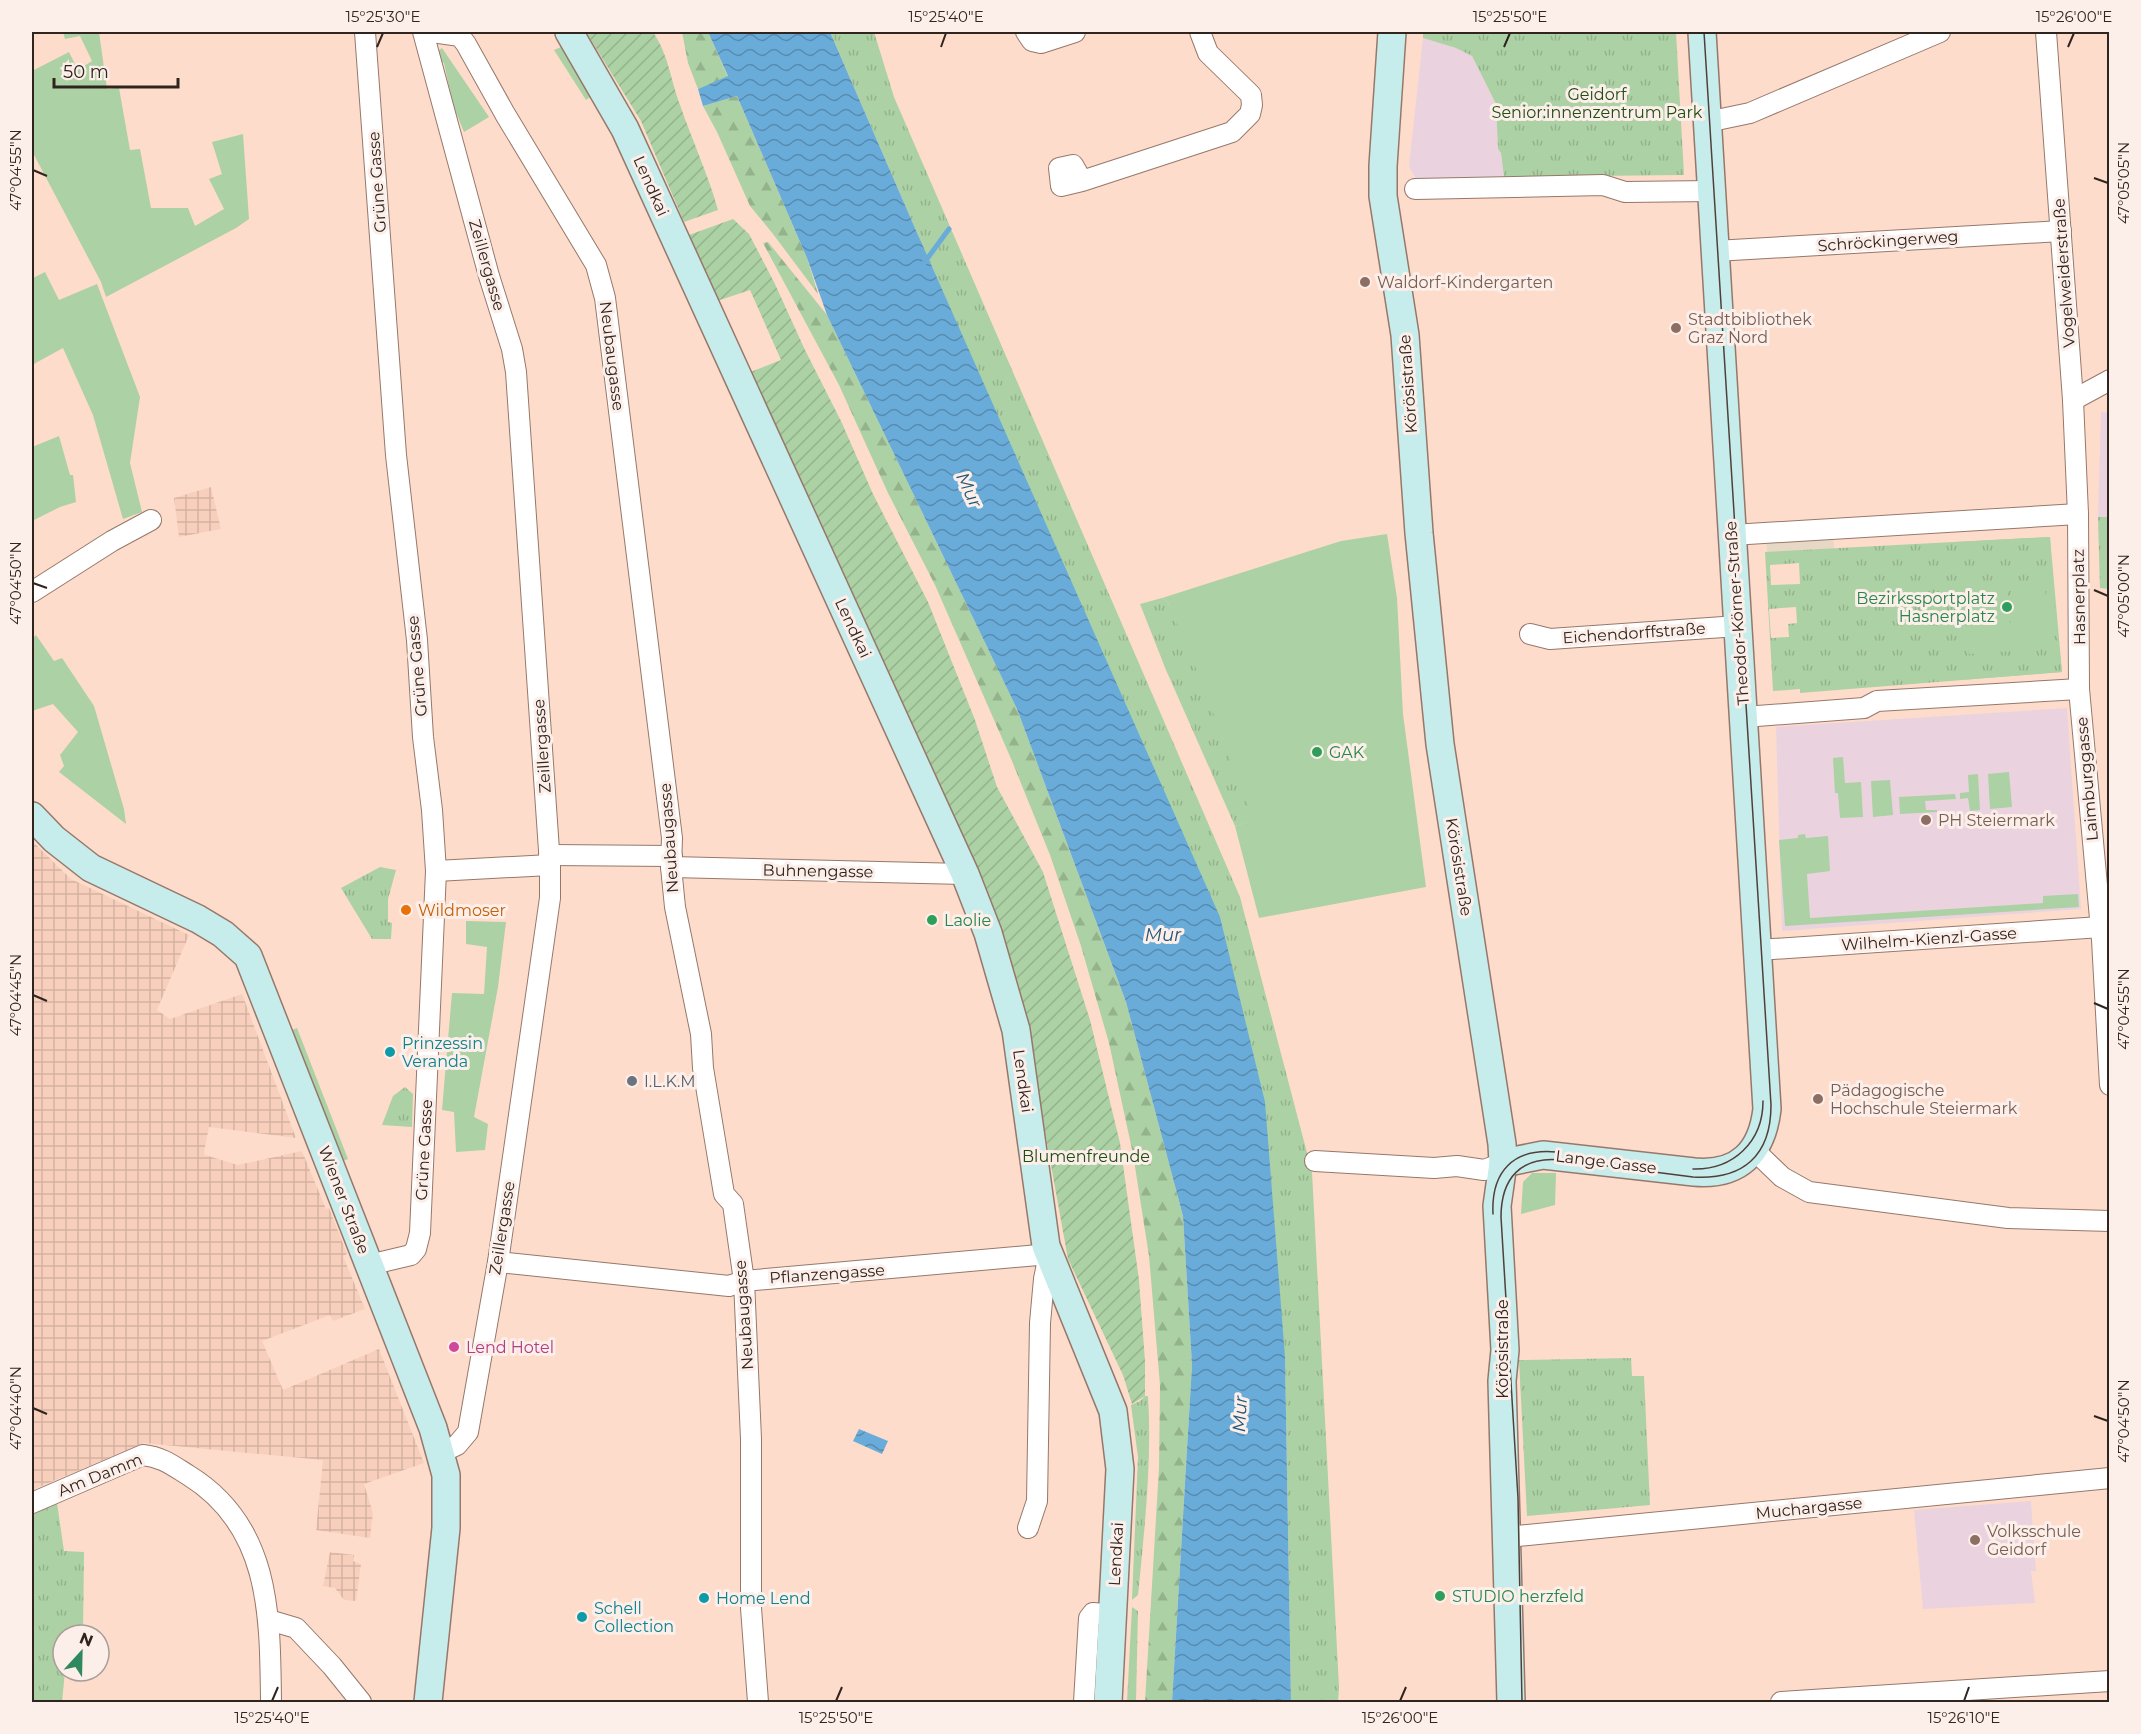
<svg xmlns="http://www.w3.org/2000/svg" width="2141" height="1734" viewBox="0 0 2141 1734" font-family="Montserrat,sans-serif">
	<defs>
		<pattern id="industrial-grid" width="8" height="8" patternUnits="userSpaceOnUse" patternTransform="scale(1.5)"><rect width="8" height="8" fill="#f8cfbc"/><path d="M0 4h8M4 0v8" fill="none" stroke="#d5b2a1"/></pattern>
		<pattern id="forest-firs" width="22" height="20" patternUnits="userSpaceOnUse" patternTransform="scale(1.5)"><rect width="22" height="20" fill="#acd1a4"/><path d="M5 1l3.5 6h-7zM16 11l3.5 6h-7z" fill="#94b38d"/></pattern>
		<pattern id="park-tufts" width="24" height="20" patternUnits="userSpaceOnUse" patternTransform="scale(1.5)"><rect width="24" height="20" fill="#acd1a4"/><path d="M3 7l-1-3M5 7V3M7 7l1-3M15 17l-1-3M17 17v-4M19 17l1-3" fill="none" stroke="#94b38d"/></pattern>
		<pattern id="garden-furrows" width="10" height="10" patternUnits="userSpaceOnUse" patternTransform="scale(1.5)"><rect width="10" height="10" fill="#acd1a4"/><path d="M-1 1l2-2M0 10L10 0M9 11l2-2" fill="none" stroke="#94b38d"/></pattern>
		<pattern id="water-waves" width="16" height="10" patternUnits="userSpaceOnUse" patternTransform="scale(1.5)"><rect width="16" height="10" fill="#69acda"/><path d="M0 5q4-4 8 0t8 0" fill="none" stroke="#578cb0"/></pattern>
	</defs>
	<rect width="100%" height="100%" fill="#fedccc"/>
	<path fill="#e7d8c6" d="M1833 535 1835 558 1768 562 1766 539Z"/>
	<g fill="url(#industrial-grid)">
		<path d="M211 487 221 529 179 537 174 498Z"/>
		<path d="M32 841 71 879 189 935 157 1010 170 1019 242 994 296 1138 209 1127 204 1152 205 1155 238 1165 302 1151 326 1209 329 1208 347 1254 343 1256 365 1309 333 1321 330 1315 262 1341 283 1390 379 1349 424 1463 364 1484 373 1513 370 1538 316 1530 323 1460 144 1443 32 1490Z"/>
		<path d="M330 1552 354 1555 353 1561 361 1564 356 1601 344 1600 335 1588 323 1586Z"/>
	</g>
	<g fill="#ead3df">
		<path d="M1423 38 1456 48 1472 56 1496 104 1498 149 1501 153 1504 177 1416 179 1409 166Z"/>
		<path d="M2101 412 2109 413V589L2100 588 2098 517Z"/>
		<path d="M2067 708 2081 909 1782 931 1776 727Z"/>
		<path d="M2031 1501 2036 1571H2031L2035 1603 1923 1609 1914 1510Z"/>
	</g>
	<g fill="#acd1a4">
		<path d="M63 32H99L107 89 119 88 130 150 140 149 151 208H188L195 226 224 209 209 179 222 174 212 142 243 134 249 219 236 228 106 297 101 282 32 151V71L69 52 78 70 92 61 80 36 65 39Z"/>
		<path d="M566 45 596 93 586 100 554 50Z"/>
		<path d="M442 48 489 117 464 132 453 105 444 63 439 61 438 51Z"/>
		<path d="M45 272 59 300 97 284 140 397 130 463 142 512 123 519 93 415 63 348 32 365V276L33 278Z"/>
		<path d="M59 436 70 475H73L76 502 60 507 32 521V447Z"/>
		<path d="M1387 534 1397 598 1403 714 1426 887 1259 918 1235 826 1252 821 1168 602 1162 598 1341 541Z"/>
		<path d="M2050 537 2062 672 1960 680 1956 542Z"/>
		<path d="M36 635 54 661 62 658 94 706 124 809 126 824 59 772 64 766 60 755 78 732 53 704 32 711V639Z"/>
		<path d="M1843 757 1845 783 1861 782 1863 817 1840 818 1838 793H1835L1833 758Z"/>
		<path d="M2009 772 2012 807 1990 809 1988 774Z"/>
		<path d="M1978 774 1980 810 1970 811 1968 798 1960 799V793L1969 792 1968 775Z"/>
		<path d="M1890 780 1893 815 1873 817 1871 781Z"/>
		<path d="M1955 794 1956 799 1925 801 1926 810H1937V812L1900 814 1899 797Z"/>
		<path d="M1805 834 1806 838 1828 836 1830 871 1807 874 1810 918 2043 903V896L2078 894 2079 907 1785 926 1779 840 1798 838V835Z"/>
		<path d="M466 921 506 922 498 987 474 1117 488 1124 485 1150 456 1152 454 1112 442 1110 452 993 484 994 487 947 466 944Z"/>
		<path d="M297 1028 348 1159 343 1161 292 1030Z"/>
		<path d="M1532 1173H1556L1555 1205 1521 1214 1523 1182Z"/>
	</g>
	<g fill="url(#forest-firs)">
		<path d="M682 32H708L728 77 698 89 688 63Z"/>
		<path d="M737 96 807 258 818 294 773 234 750 206 717 132 703 106Z"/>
		<path d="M768 242 827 315 1017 709 1126 1002 1183 1216 1192 1365 1172 1702H1145L1159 1468 1160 1385 1149 1256 1133 1154 1109 1043 1081 946 1050 855 1012 761 935 585 888 493 839 385 763 243Z"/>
	</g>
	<g fill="url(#park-tufts)" fill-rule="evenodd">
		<path d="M830 32H874L894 97 1240 897 1312 1172 1339 1687 1338 1702H1291L1285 1357 918 235Z"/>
		<path d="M1423 32H1676L1684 175 1504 177 1501 153 1498 149 1496 104 1472 56 1456 48 1423 38Z"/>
		<path d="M2098 517H2109V589L2100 588Z"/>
		<path d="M2050 537 2051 572 2062 672 1800 693V689L1773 691 1765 552ZM1799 563 1800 584 1771 585 1770 565ZM2045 583 2048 648 2017 650 2013 585ZM2007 585 2012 651 1969 654 1964 588ZM1796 607 1797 623 1788 624 1789 637 1771 638 1769 609Z"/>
		<path d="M1162 598 1168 602 1204 688 1253 821 1235 826 1166 670 1140 604Z"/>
		<path d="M380 867 396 870 388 899V922L392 923 391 939H372L341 888Z"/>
		<path d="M405 1087 413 1094 412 1127 382 1125 393 1096Z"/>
		<path d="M1631 1358 1632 1376H1644L1650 1505 1527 1516 1519 1360Z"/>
		<path d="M1145 1396H1148C1152 1460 1145 1523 1139 1586L1138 1595 1132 1600 1138 1457 1131 1405 1140 1401Z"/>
		<path d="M56 1496 64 1551 84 1552 83 1635H63V1671H65L62 1702H32V1507Z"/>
		<path d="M1132 1607 1138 1611 1136 1702H1127Z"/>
	</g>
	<g fill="url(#garden-furrows)">
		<path d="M586 32H653C669 56 670 78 680 105 692 140 708 174 718 210L684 222 641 121Z"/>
		<path d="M733 219 749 234 774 282 805 350 841 421 873 494 928 602 975 720 997 787 1043 872 1090 1020 1120 1143 1139 1280 1145 1361V1396L1132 1404 1123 1375 1068 1259 1027 1033 748 373 781 360 750 290 717 301 689 235Z"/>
	</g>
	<g fill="url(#water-waves)">
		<path d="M708 32H830L918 235 1220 917 1265 1102 1285 1357 1291 1702H1172L1192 1365 1183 1216 1126 1002 1017 709 827 315 807 258 737 96 703 106 698 89 728 76Z"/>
		<path d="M859 1429 888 1441 882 1454 853 1441Z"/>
	</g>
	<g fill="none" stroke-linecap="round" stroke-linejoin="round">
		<path stroke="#69acda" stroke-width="5" d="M924 263 949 229"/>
		<defs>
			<g id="street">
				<path d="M365 32 396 455 417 640 423 737 432 810 436 871 420 1233 416 1249 411 1255 369 1265"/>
				<path d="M423 32 489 276 512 349 516 372 550 865V898L498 1262 468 1432 457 1445 440 1453"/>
				<path d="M432 32 460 36 466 44 505 114 596 265 605 298 672 838 671 867 675 907 701 1034 703 1068 724 1194 733 1204 744 1281 751 1439V1608L758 1702"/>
				<path d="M1026 32 1032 41 1041 43 1075 32"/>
				<path d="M2046 32 2073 400 2078 514 2079 689 2102 940 2110 1085"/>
				<path d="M1707 122 1750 113 1940 32"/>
				<path d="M1082 181 1073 165 1059 168 1061 186 1082 181 1232 132 1250 114 1252 105 1251 95 1208 53 1200 32"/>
				<path d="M1415 189 1603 185 1625 192 1711 191"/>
				<path d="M1715 251 2061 231"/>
				<path d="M2073 400 2110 380"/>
				<path d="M1732 535 2078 514"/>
				<path d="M32 592 112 541 151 520"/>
				<path d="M1530 634 1550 639 1738 626"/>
				<path d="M1744 717 1864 708 1877 701 2079 689"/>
				<path d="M549 855 672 856"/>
				<path d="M671 867 965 874"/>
				<path d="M436 871 550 865"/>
				<path d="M1758 950 2101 927"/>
				<path d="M1754 1150 1782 1177 1809 1192 2008 1218 2110 1221"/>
				<path d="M1315 1161 1434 1168 1457 1166 1484 1170 1503 1163"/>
				<path d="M498 1262 729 1286 744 1281 1049 1254 1044 1279 1040 1323 1037 1501 1028 1528"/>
				<path d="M32 1503 143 1455C162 1457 172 1465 188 1475 271 1526 270 1615 271 1702"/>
				<path d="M1507 1537 2110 1478"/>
				<path d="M269 1620 296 1628 332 1666 361 1702"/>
				<path d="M1084 1702 1089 1618 1093 1613 1113 1615"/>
				<path d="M1781 1702 2110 1681"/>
			</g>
			<g id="secondary">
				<path d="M569 32 625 129 965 874 988 933 1016 1030 1046 1246 1113 1411 1120 1469 1108 1702"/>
				<path d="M1392 32 1383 166V196L1405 335 1419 533 1440 744 1502 1144 1503 1163 1497 1206 1505 1350 1502 1381 1511 1702"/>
				<path d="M32 816 54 839 91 868 198 919 223 934 248 956 433 1428 446 1475V1528L428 1702"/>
				<path d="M1503 1163 1543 1155 1694 1172C1739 1176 1762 1152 1767 1109L1702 32"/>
			</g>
		</defs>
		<use href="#street" stroke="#96786a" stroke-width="22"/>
		<use href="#secondary" stroke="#96786a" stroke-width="30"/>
		<use href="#street" stroke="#fff" stroke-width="20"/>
		<use href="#secondary" stroke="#c6ecec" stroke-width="27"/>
		<g stroke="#504039" stroke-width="1.5">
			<path d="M1693 1169C1733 1170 1763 1142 1763 1101"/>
			<path d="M1493 1214C1491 1172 1513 1148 1556 1152"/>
			<path d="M1522 1702 1518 1498 1501 1217C1501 1178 1521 1156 1561 1160L1693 1177C1743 1180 1771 1156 1771 1105L1704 32"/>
		</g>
	</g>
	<path fill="none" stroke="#30241e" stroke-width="2" d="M377 47 383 33M941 47 946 33M1504 47 1510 33M2068 47 2074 33M33 170 47 176M2094 178 2108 183M33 583 47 588M2094 590 2108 596M33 995 47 1001M2094 1003 2108 1009M33 1408 47 1414M2094 1416 2108 1421M272 1701 278 1687M836 1701 842 1687M1400 1701 1406 1687M1964 1701 1969 1687"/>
	<g fill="#8d6e63" stroke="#fceee8" stroke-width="2">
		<circle cx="1365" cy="282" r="6"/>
		<circle cx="1676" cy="328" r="6"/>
		<circle cx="1926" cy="820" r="6"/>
		<circle cx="1818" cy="1099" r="6"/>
		<circle cx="1975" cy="1540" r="6"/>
	</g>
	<g fill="#2e9e5b" stroke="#fceee8" stroke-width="2">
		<circle cx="2007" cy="607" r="6"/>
		<circle cx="1317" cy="752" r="6"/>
		<circle cx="932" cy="920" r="6"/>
		<circle cx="1440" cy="1596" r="6"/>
	</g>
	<circle fill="#e8710a" stroke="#fceee8" stroke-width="2" cx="406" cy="910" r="6"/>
	<g fill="#0f9aa8" stroke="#fceee8" stroke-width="2">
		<circle cx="390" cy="1052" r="6"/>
		<circle cx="704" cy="1598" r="6"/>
		<circle cx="582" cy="1617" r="6"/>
	</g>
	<circle fill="#6b7280" stroke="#fceee8" stroke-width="2" cx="632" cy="1081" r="6"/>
	<circle fill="#d1479c" stroke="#fceee8" stroke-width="2" cx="454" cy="1347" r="6"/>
	<g text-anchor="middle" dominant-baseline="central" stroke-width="6" stroke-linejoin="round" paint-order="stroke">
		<g font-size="16" fill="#1f4d14" stroke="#fceee8">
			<text x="1597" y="94">Geidorf<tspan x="1597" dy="18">Senior:innenzentrum Park</tspan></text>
			<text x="1086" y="1156">Blumenfreunde</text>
		</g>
		<g font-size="16" fill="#30241e" stroke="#fceee8">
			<text transform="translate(377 182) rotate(-94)">Grüne Gasse</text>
			<text transform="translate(651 186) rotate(66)">Lendkai</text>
			<text transform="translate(1888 241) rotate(-4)">Schröckingerweg</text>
			<text transform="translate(487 265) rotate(74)">Zeillergasse</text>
			<text transform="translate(2064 273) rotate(-94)">Vogelweiderstraße</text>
			<text transform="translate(612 356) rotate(83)">Neubaugasse</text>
			<text transform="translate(1408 384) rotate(-94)">Körösistraße</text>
			<text transform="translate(2079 597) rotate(-91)">Hasnerplatz</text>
			<text transform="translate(1737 613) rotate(-94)">Theodor-Körner-Straße</text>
			<text transform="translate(853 628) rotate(65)">Lendkai</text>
			<text transform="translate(1634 633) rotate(-4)">Eichendorffstraße</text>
			<text transform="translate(417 666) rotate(-95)">Grüne Gasse</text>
			<text transform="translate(542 746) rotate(-94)">Zeillergasse</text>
			<text transform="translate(2087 779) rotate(-95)">Laimburggasse</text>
			<text transform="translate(669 838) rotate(-94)">Neubaugasse</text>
			<text transform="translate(1459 867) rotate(81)">Körösistraße</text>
			<text transform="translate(818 871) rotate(1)">Buhnengasse</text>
			<text transform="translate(1929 939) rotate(-4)">Wilhelm-Kienzl-Gasse</text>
			<text transform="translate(1023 1081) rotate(82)">Lendkai</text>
			<text transform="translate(424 1150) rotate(-87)">Grüne Gasse</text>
			<text transform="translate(1606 1162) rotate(7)">Lange Gasse</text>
			<text transform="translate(344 1200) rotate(69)">Wiener Straße</text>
			<text transform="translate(502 1228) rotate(-81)">Zeillergasse</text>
			<text transform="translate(827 1274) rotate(-4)">Pflanzengasse</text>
			<text transform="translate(744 1315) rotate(-94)">Neubaugasse</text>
			<text transform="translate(1502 1349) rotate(-90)">Körösistraße</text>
			<text transform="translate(100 1475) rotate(-22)">Am Damm</text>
			<text transform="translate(1809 1508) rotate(-6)">Muchargasse</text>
			<text transform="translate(1116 1554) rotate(-87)">Lendkai</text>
		</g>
		<g font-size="16" fill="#785e54" stroke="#fceee8" text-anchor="start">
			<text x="1377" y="282">Waldorf-Kindergarten</text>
			<text x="1688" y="319">Stadtbibliothek<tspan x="1688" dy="18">Graz Nord</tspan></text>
			<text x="1938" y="820">PH Steiermark</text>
			<text x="1830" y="1090">Pädagogische<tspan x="1830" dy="18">Hochschule Steiermark</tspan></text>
			<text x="1987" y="1531">Volksschule<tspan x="1987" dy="18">Geidorf</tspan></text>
		</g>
		<g font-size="16" fill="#27864d" stroke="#fceee8" text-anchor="start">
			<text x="1995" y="598" text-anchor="end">Bezirkssportplatz<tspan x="1995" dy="18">Hasnerplatz</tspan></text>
			<text x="1329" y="752">GAK</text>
			<text x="944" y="920">Laolie</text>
			<text x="1452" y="1596">STUDIO herzfeld</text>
		</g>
		<g font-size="16" fill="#c56008" stroke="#fceee8" text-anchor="start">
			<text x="418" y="910">Wildmoser</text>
		</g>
		<g font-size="16" fill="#0d838f" stroke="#fceee8" text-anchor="start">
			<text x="402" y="1043">Prinzessin<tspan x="402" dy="18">Veranda</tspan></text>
			<text x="716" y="1598">Home Lend</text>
			<text x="594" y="1608">Schell<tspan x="594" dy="18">Collection</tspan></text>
		</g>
		<g font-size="16" fill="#5b616d" stroke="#fceee8" text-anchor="start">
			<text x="644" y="1081">I.L.K.M</text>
		</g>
		<g font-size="16" fill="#b23c85" stroke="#fceee8" text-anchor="start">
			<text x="466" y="1347">Lend Hotel</text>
		</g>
		<g font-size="18" font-style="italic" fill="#245676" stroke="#fceee8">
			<text transform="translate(969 490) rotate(65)">Mur</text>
			<text x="1163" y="935">Mur</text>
			<text transform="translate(1240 1414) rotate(-87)">Mur</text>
		</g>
	</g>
	<rect width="2141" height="1734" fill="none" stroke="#fceee8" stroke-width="66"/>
	<g transform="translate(81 1653) rotate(22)"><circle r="28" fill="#fceee8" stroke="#aa9d97" stroke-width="1.5"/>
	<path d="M0-4.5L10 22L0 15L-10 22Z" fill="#30895e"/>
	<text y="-9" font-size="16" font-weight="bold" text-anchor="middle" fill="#30241e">N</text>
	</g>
	<path d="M54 78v9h124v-9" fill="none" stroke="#30241e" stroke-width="3"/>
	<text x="63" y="78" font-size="18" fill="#30241e" stroke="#fceee8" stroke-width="4.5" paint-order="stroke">50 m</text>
	<rect x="33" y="33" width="2075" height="1668" fill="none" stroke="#30241e" stroke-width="2"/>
	<g font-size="15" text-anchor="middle" fill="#30241e">
		<text x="383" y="22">15°25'30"E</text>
		<text x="946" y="22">15°25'40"E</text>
		<text x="1510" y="22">15°25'50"E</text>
		<text x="2074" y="22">15°26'00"E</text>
		<text transform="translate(16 170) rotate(-90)" y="5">47°04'55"N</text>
		<text transform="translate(2124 183) rotate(-90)" y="5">47°05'05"N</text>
		<text transform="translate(16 583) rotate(-90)" y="5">47°04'50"N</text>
		<text transform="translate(2124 596) rotate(-90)" y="5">47°05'00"N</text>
		<text transform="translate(16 995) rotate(-90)" y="5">47°04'45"N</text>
		<text transform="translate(2124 1009) rotate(-90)" y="5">47°04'55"N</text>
		<text transform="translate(16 1408) rotate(-90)" y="5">47°04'40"N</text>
		<text transform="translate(2124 1421) rotate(-90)" y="5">47°04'50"N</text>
		<text x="272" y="1723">15°25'40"E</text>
		<text x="836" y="1723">15°25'50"E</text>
		<text x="1400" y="1723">15°26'00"E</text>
		<text x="1964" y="1723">15°26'10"E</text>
	</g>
</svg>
